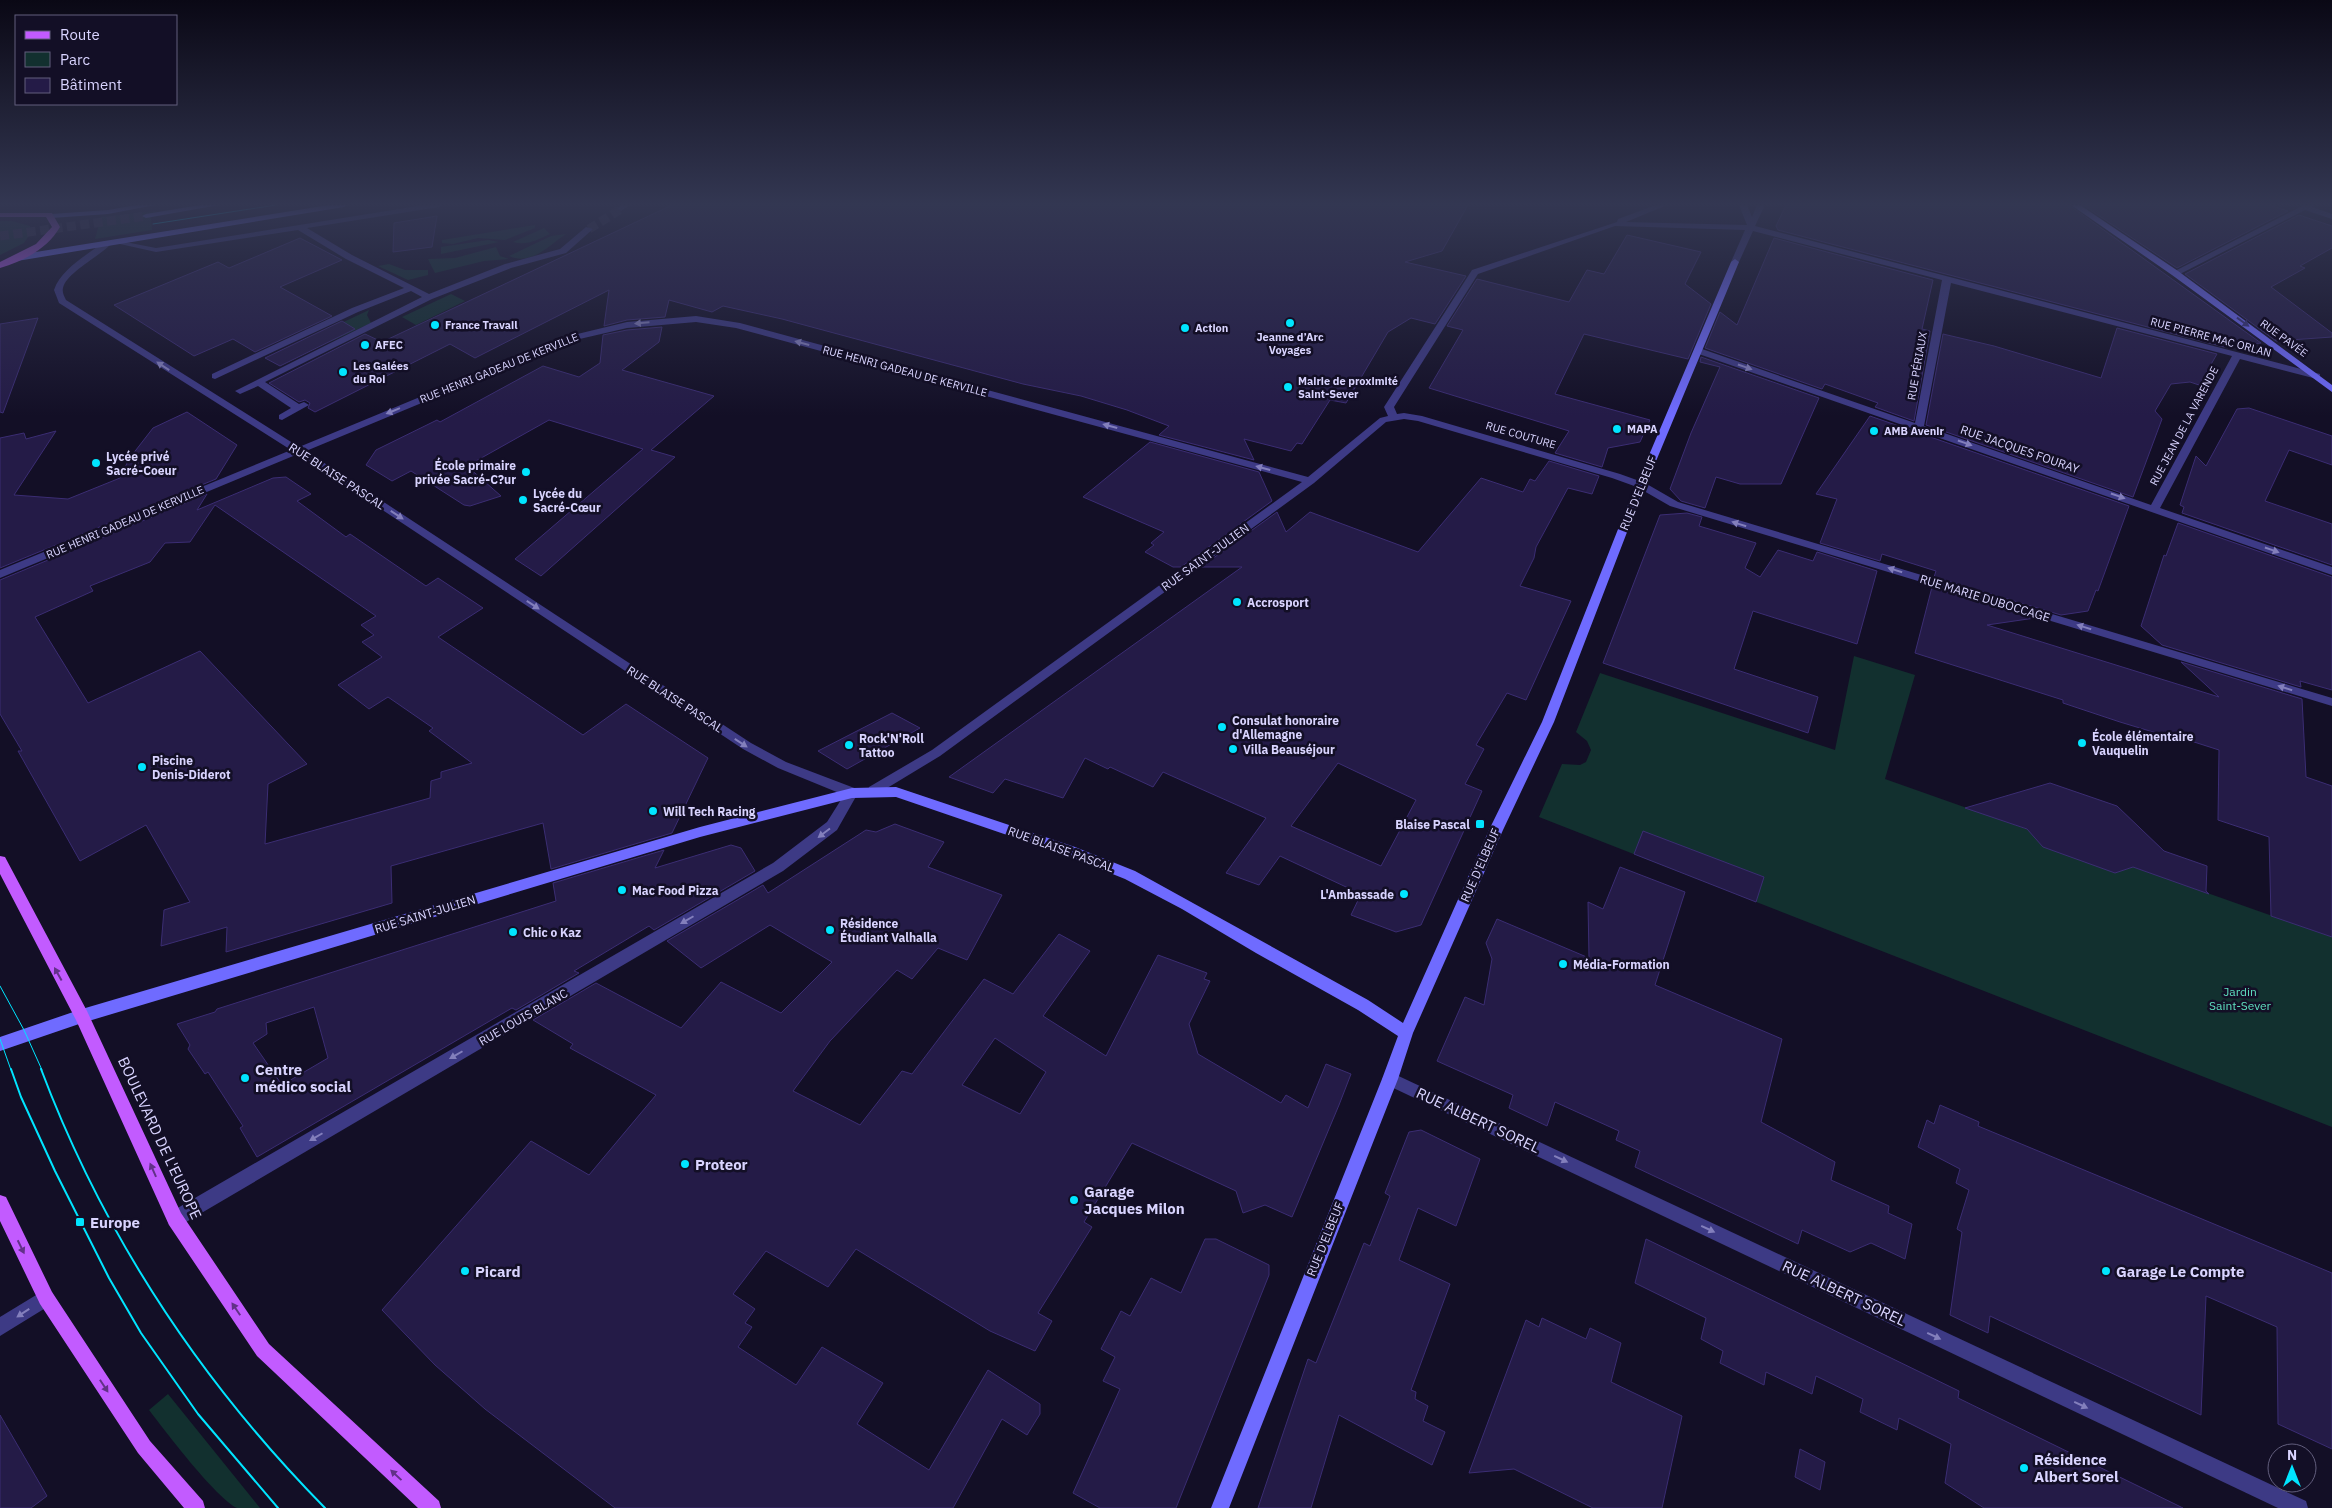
<svg xmlns="http://www.w3.org/2000/svg" width="2332" height="1508" viewBox="0 0 2332 1508" font-family="'IBM Plex Sans',sans-serif">
	<rect width="100%" height="100%" fill="#130f26"/>
	<g fill="#12302f">
		<path d="M156 211 151 218 152 230 95 239 101 217Z"/>
		<path d="M0 221H12L30 226 32 231 24 243 0 255Z"/>
		<path d="M535 225V228L505 240 478 238 453 244 442 243V240Z"/>
		<path d="M544 228 550 234C536 240 528 246 513 242Z"/>
		<path d="M566 234C549 245 532 266 509 256L551 236Z"/>
		<path d="M488 240 499 242 441 254V247Z"/>
		<path d="M496 247 500 256 509 259 484 261 435 273 428 259 455 258Z"/>
		<path d="M389 264 405 270H428V275L408 280 378 266Z"/>
		<path d="M451 294 465 301 416 325 402 317Z"/>
		<path d="M369 310 367 315 371 323 330 342 316 335Z"/>
		<path d="M1854 656 1915 675 1885 779 2332 937V1127L1539 817 1562 764 1580 765 1586 762 1591 750 1587 741 1576 732 1600 673 1835 750Z"/>
		<path d="M168 1394 260 1508C254 1508 243 1508 237 1508 216 1498 165 1431 149 1410Z"/>
	</g>
	<g fill="#241b47" stroke="#3b2d73" fill-rule="evenodd">
		<path d="M672 205H1468L1442 251 1405 262 1466 276 1435 324 1411 318 1388 332 1346 403 1330 400 1302 444 1297 443 1291 451 1244 439 1254 460 1159 435 1169 426 1127 410 1081 396 1023 384 782 319 723 306 712 312 669 300 665 317 627 320 604 326 609 290 475 358 450 344 315 412 308 408 310 403 305 400 299 402 269 383 365 334 382 342Z"/>
		<path d="M1786 205H2069L2261 343 2224 347 1778 230 1776 226Z"/>
		<path d="M2083 205H2270L2288 211 2177 268Z"/>
		<path d="M2299 215 2332 226V248L2300 266 2305 268 2271 287 2332 333V337L2276 341 2185 274Z"/>
		<path d="M437 216 432 247 393 252 394 223Z"/>
		<path d="M1627 235 1701 252 1685 284 1711 304 1688 359 1584 334 1555 394 1650 420 1640 442 1608 448 1602 467 1555 453 1569 431 1429 388 1463 330 1447 326 1477 279 1569 302 1587 270 1604 274Z"/>
		<path d="M300 238 342 260 280 287 332 316 255 352 233 339 194 356 114 305 218 262 229 268Z"/>
		<path d="M1774 238 1933 280 1922 329 1930 331 1914 421 1875 407 1878 403 1825 384 1822 389 1705 348 1720 312 1737 325Z"/>
		<path d="M38 318 3 413 0 412V324Z"/>
		<path d="M342 321 355 329 280 366 265 358Z"/>
		<path d="M662 327 659 342 622 370 714 396 651 450 675 457 541 576 515 559 643 449 549 420 467 466 501 496 470 506 464 505 411 471 392 481 366 465 376 450 437 420 440 422 543 366 579 377 600 363 603 335 627 330Z"/>
		<path d="M2117 328 2217 354 2199 385 2190 382 2171 384 2155 411 2162 419 2133 497 1926 425 1943 334 1994 346 2101 378Z"/>
		<path d="M1701 357 1819 398 1781 484H1740L1716 477 1705 508 1681 501 1670 489 1691 433 1720 367 1700 362Z"/>
		<path d="M2249 408 2332 436V465L2289 450 2265 501 2332 524V565L2182 513 2184 507 2180 505 2196 456 2206 466 2237 409Z"/>
		<path d="M187 412 237 445 216 479 0 568V438L24 433 26 439 56 431 14 495 68 499 120 478 129 459 153 428Z"/>
		<path d="M1870 416 2129 506 2098 591 2096 590 2088 611 2061 615 1934 577 1936 571 1882 554 1880 561 1820 543 1837 499 1816 494Z"/>
		<path d="M1150 442 1259 472 1272 501 1181 567H1173L1145 552 1154 545 1151 543 1164 532 1083 497Z"/>
		<path d="M1549 461 1599 476 1592 494 1568 488 1536 547 1534 558 1520 586 1571 601 1526 700 1507 693 1476 745 1484 749 1465 784 1482 791 1421 925 1396 932 1351 915 1361 894 1280 856 1259 885 1226 873 1266 818 1163 772 1153 787 1110 767 1108 769 1085 758 1063 798 1005 779 993 793 949 777 1242 567H1201L1277 512 1286 532 1310 512 1418 552 1481 478 1523 492 1530 479 1535 481ZM1338 763 1416 800 1381 866 1291 826Z"/>
		<path d="M286 477 311 494 297 501 346 537 350 534 426 586 438 578 483 608 438 637 583 735 626 704 708 758 672 833 551 869 543 823 391 866 392 903 226 952 227 927 161 946 164 910 190 902 146 825 80 861 18 751H22L0 714V580L207 494 197 510 273 478ZM215 505 376 616 361 625 374 635 362 642 382 657 338 685 369 709 388 697 433 728 429 731 472 763 441 772V778L431 781 430 798 265 844 268 784 307 764 200 651 88 703 35 617 93 591 90 586 150 562 165 543 190 542Z"/>
		<path d="M1687 513 1702 517 1699 526 1756 543 1745 568 1760 577 1778 550 1813 561 1817 552 1877 571 1857 644 1753 611 1734 669 1818 697 1808 733 1603 663 1660 515Z"/>
		<path d="M2178 523 2332 577V690L2300 681 2301 687 2162 645 2141 626 2164 555 2166 556Z"/>
		<path d="M1932 587 2035 618 1987 625 2219 697 2181 662 2302 699 2306 777 2332 786V937L2271 916 2269 837 2218 820 2219 750 2163 732V735L2120 722 2063 703V700L1915 653Z"/>
		<path d="M892 713 920 728 847 769 818 751Z"/>
		<path d="M2050 783 2117 806 2164 851 2207 866 2206 891 2209 894 2133 867 2115 873 2043 847 2027 829 1965 808Z"/>
		<path d="M895 824 944 842 928 867 1002 895 967 960 938 948 912 979 897 970 830 1041 793 1091 860 1125 902 1071 912 1074 984 979 1013 994 1059 934 1090 951 1043 1016 1106 1056 1158 955 1207 973 1204 979 1210 981 1189 1024 1198 1054 1281 1103 1286 1095 1308 1108 1326 1064 1351 1074 1339 1105 1292 1217 1265 1205 1243 1213 1236 1191 1132 1143 1084 1222 1092 1227 1038 1313 1052 1321 1035 1351 990 1331 856 1249 828 1287 766 1251 733 1294 755 1309 745 1323 752 1327 738 1347 796 1385 822 1347 883 1383 857 1424 929 1470 988 1370 1040 1404V1414L1027 1435 1002 1419 953 1508H615L485 1409 435 1365 382 1310 531 1141 589 1175 656 1095 570 1048 573 1044 533 1020 596 983 681 1028 721 982 781 1013 832 962 770 925 701 968 667 941 763 885 768 893 866 830 876 832ZM995 1038 1046 1072 1020 1114 962 1085Z"/>
		<path d="M1643 831 1764 877 1756 902 1634 854Z"/>
		<path d="M731 845 741 848 755 871 654 930 649 926 574 971 579 973 516 1010 512 1008 257 1157 240 1128 243 1126 208 1072 205 1074 188 1049 190 1045 177 1024 215 1012 217 1009 556 901 553 883 664 850 655 868ZM314 1007 328 1058 282 1085 253 1043 267 1034 266 1023Z"/>
		<path d="M1620 867 1685 892 1655 985 1782 1039 1761 1122 1835 1162 1831 1180 1889 1206 1888 1213 1912 1224 1905 1259 1871 1243 1850 1252 1802 1230 1798 1244 1635 1167 1640 1151 1616 1140 1619 1131 1555 1102 1547 1126 1509 1108 1513 1095 1437 1061 1465 997 1484 1005 1492 959 1486 943 1497 919 1589 958 1588 902 1603 909Z"/>
		<path d="M1940 1105 1979 1122 1978 1126 2332 1273V1449L2278 1424 2277 1327 2206 1296 2201 1415 1990 1316 1988 1333 1950 1315 1962 1232 1957 1229 1969 1190 1956 1183 1960 1169 1918 1147 1927 1120 1934 1124Z"/>
		<path d="M1421 1130 1480 1159 1456 1226 1418 1208 1399 1260 1450 1284 1411 1390 1416 1392 1415 1399 1428 1406 1423 1421 1445 1432 1432 1465 1339 1415 1311 1508H1258L1308 1359 1316 1363 1364 1243 1370 1246 1390 1196 1385 1193 1409 1132Z"/>
		<path d="M1205 1239H1216L1269 1265V1275L1176 1508H1100L1073 1493 1120 1389 1103 1381 1115 1357 1101 1349 1121 1311 1130 1316 1151 1278 1181 1293Z"/>
		<path d="M1646 1239 1959 1391 1958 1398 2183 1508H1984L1945 1483 1951 1444 1899 1418 1897 1430 1860 1412 1863 1399 1816 1376 1812 1394 1766 1372 1764 1385 1720 1363 1723 1351 1701 1339 1706 1318 1635 1283Z"/>
		<path d="M1542 1318 1586 1339 1590 1328 1621 1343 1611 1382 1682 1416 1662 1508H1593L1514 1469 1469 1473 1526 1320 1539 1327Z"/>
		<path d="M0 1415 47 1496 31 1508H0Z"/>
		<path d="M1800 1449 1825 1462 1820 1490 1795 1477Z"/>
	</g>
	<g fill="none" stroke-linecap="round" stroke-linejoin="round">
		<path stroke="#312d47" stroke-width="9" stroke-dasharray="9 4.5" stroke-linecap="butt" d="M589 229 621 209"/>
		<path stroke="#312d47" stroke-width="9" stroke-dasharray="9 4.5" stroke-linecap="butt" d="M0 236 146 216"/>
		<g fill="#3d3a85" fill-rule="evenodd">
			<path d="M424 205H443L439 207 307 228 352 255 429 294 505 264 560 249 586 227 593 229 566 253 511 268 432 299 265 382 299 404 304 402 309 405 282 420 279 419V415L291 408 258 386 240 394 235 391 422 297 411 291 358 312 215 379 212 378V374L352 308 404 288 346 259 298 230 156 252 111 242 115 240 156 248Z"/>
			<path d="M621 205H630L621 211 617 209Z"/>
			<path d="M1656 205H1667L1626 222 1747 225 1739 205H1747L1752 217 1757 205H1765L1755 226 2320 374V378L2317 379 2240 359 2160 508 2332 567V575L1696 353V349H1702L1915 423 1942 280 1753 231 1739 262 1735 265 1731 262 1745 230 1615 226 1478 274 1394 407 1397 414 1404 413 1422 416 1620 474 1645 483 1678 502 2332 698V706L1670 506 1637 487 1612 478 1418 421 1404 419 1386 422 1314 483 940 756 874 796 869 795 868 791 869 787 932 750 1302 482 736 328 696 322 627 328 571 341 306 451 751 743 786 762 857 789 858 793 837 830 783 871 181 1225 175 1227 169 1225 167 1219 169 1213 773 863 827 822 844 795 778 768 743 749 298 454 0 578V570L291 450 59 303 54 290C61 269 87 255 104 242L111 244C100 256 66 273 63 288 62 292 64 296 66 300L299 447 565 337 627 322 696 316 740 323 1308 477 1380 418 1388 416 1384 407 1472 270 1617 222 1618 219ZM1951 283 2232 356 2151 505 1924 426Z"/>
			<path d="M2304 205H2314L2312 207 2332 214V219L2305 210 2178 275 2171 273Z"/>
			<path d="M1390 1072 2306 1501 2308 1508H2278L1385 1084 1382 1079 1385 1074Z"/>
			<path d="M46 1289 52 1292 55 1298 52 1304 0 1336V1317Z"/>
		</g>
		<g fill="#6f6bff" fill-rule="evenodd">
			<path d="M136 205H155L108 214 51 218 47 216 51 214 108 210Z"/>
			<path d="M200 205H219L146 218 142 216 146 214Z"/>
			<path d="M329 205H348L344 207 17 261 13 258 17 255Z"/>
			<path d="M2071 205H2080L2178 271 2332 385V392L2172 275Z"/>
			<path d="M1735 259 1739 262 1634 514 1554 722 1503 830 1413 1033 1398 1079 1229 1508H1211L1382 1079 1398 1036 1358 1010 1256 953 1182 909 1125 879 1065 855 896 797 852 798 700 837 82 1023 0 1051V1037L82 1009 700 827 852 788 896 787 1075 847 1135 871 1368 1000 1403 1023 1489 830 1542 722 1624 514 1731 262Z"/>
		</g>
		<g fill="#c25bff" fill-rule="evenodd">
			<path d="M0 213H52L60 227C47 249 24 261 0 268V262L36 244 52 227 46 217H0Z"/>
			<path d="M0 856 5 857 87 1011 181 1213 269 1344 439 1501 441 1508H418L257 1356 169 1225 76 1020 0 874Z"/>
			<path d="M0 1195 6 1197 52 1292 150 1441 203 1501 205 1508H184L138 1453 40 1304 0 1221Z"/>
		</g>
		<g stroke="#00e5ff" stroke-width="1">
			<path d="M153 224 276 205"/>
			<path d="M0 986 24 1030 42 1070"/>
			<path d="M0 1039 11 1070"/>
		</g>
		<g stroke="#00e5ff" stroke-width="2">
			<path d="M11 1069 21 1097 55 1171 109 1278 141 1333 198 1414 278 1508"/>
			<path d="M41 1069C104 1236 200 1381 325 1508"/>
		</g>
	</g>
	<defs><path id="oneway-solid" d="M-6-.8H1V-3.2L6.5 0L1 3.2V.8H-6Z" transform="scale(1.25)"/></defs>
	<use fill="#38347d" href="#oneway-solid" transform="translate(2243 322) rotate(36)"/>
	<g fill="#837fbc">
		<use href="#oneway-solid" transform="translate(642 323) rotate(175)"/>
		<use href="#oneway-solid" transform="translate(802 343) rotate(-165)"/>
		<use href="#oneway-solid" transform="translate(163 366) rotate(-147)"/>
		<use href="#oneway-solid" transform="translate(1745 367) rotate(19)"/>
		<use href="#oneway-solid" transform="translate(393 411) rotate(158)"/>
		<use href="#oneway-solid" transform="translate(1110 426) rotate(-165)"/>
		<use href="#oneway-solid" transform="translate(1965 443) rotate(19)"/>
		<use href="#oneway-solid" transform="translate(1263 468) rotate(-165)"/>
		<use href="#oneway-solid" transform="translate(2118 496) rotate(19)"/>
		<use href="#oneway-solid" transform="translate(397 515) rotate(33)"/>
		<use href="#oneway-solid" transform="translate(1739 524) rotate(-163)"/>
		<use href="#oneway-solid" transform="translate(2272 550) rotate(19)"/>
		<use href="#oneway-solid" transform="translate(1895 570) rotate(-163)"/>
		<use href="#oneway-solid" transform="translate(533 605) rotate(33)"/>
		<use href="#oneway-solid" transform="translate(2084 627) rotate(-163)"/>
		<use href="#oneway-solid" transform="translate(2285 688) rotate(-163)"/>
		<use href="#oneway-solid" transform="translate(741 743) rotate(33)"/>
		<use href="#oneway-solid" transform="translate(824 833) rotate(143)"/>
		<use href="#oneway-solid" transform="translate(687 920) rotate(150)"/>
		<use href="#oneway-solid" transform="translate(456 1055) rotate(150)"/>
		<use href="#oneway-solid" transform="translate(316 1137) rotate(150)"/>
		<use href="#oneway-solid" transform="translate(1561 1159) rotate(25)"/>
		<use href="#oneway-solid" transform="translate(1708 1229) rotate(25)"/>
		<use href="#oneway-solid" transform="translate(23 1313) rotate(147)"/>
		<use href="#oneway-solid" transform="translate(1934 1336) rotate(25)"/>
		<use href="#oneway-solid" transform="translate(2081 1405) rotate(25)"/>
	</g>
	<g fill="#623188">
		<use href="#oneway-solid" transform="translate(58 974) rotate(-119)"/>
		<use href="#oneway-solid" transform="translate(153 1170) rotate(-114)"/>
		<use href="#oneway-solid" transform="translate(21 1247) rotate(64)"/>
		<use href="#oneway-solid" transform="translate(236 1309) rotate(-124)"/>
		<use href="#oneway-solid" transform="translate(104 1386) rotate(57)"/>
		<use href="#oneway-solid" transform="translate(396 1475) rotate(-137)"/>
	</g>
	<linearGradient id="sky" x2="0" y2="1"><stop stop-color="#0a0815"/><stop offset="0.49" stop-color="#333752"/><stop offset="1" stop-color="#333752" stop-opacity="0"/></linearGradient>
	<rect width="2332" height="416" fill="url(#sky)"/>
	<g fill="#00e5ff" stroke="#130f26" stroke-width="2">
		<circle cx="1290" cy="323" r="5"/>
		<circle cx="435" cy="325" r="5"/>
		<circle cx="1185" cy="328" r="5"/>
		<circle cx="365" cy="345" r="5"/>
		<circle cx="343" cy="372" r="5"/>
		<circle cx="1288" cy="387" r="5"/>
		<circle cx="1617" cy="429" r="5"/>
		<circle cx="1874" cy="431" r="5"/>
		<circle cx="96" cy="463" r="5"/>
		<circle cx="526" cy="472" r="5"/>
		<circle cx="523" cy="500" r="5"/>
		<circle cx="1237" cy="602" r="5"/>
		<circle cx="1222" cy="727" r="5"/>
		<circle cx="2082" cy="743" r="5"/>
		<circle cx="849" cy="745" r="5"/>
		<circle cx="1233" cy="749" r="5"/>
		<circle cx="142" cy="767" r="5"/>
		<circle cx="653" cy="811" r="5"/>
		<rect x="1475" y="819" width="10" height="10" rx="2.5"/>
		<circle cx="622" cy="890" r="5"/>
		<circle cx="1404" cy="894" r="5"/>
		<circle cx="830" cy="930" r="5"/>
		<circle cx="513" cy="932" r="5"/>
		<circle cx="1563" cy="964" r="5"/>
		<circle cx="245" cy="1078" r="5"/>
		<circle cx="685" cy="1164" r="5"/>
		<circle cx="1074" cy="1200" r="5"/>
		<rect x="75" y="1217" width="10" height="10" rx="2.5"/>
		<circle cx="465" cy="1271" r="5"/>
		<circle cx="2106" cy="1271" r="5"/>
		<circle cx="2024" cy="1468" r="5"/>
	</g>
	<g text-anchor="middle" dominant-baseline="central" stroke-width="5" stroke-linejoin="round" paint-order="stroke">
		<g font-size="11" font-weight="bold" fill="#d9d4ff" stroke="#130f26" text-anchor="start">
			<text x="445" y="325">France Travail</text>
			<text x="1195" y="328">Action</text>
			<text x="1290" y="337" text-anchor="middle">Jeanne d’Arc<tspan x="1290" dy="13">Voyages</tspan></text>
			<text x="375" y="345">AFEC</text>
			<text x="353" y="366">Les Galées<tspan x="353" dy="13">du Roi</tspan></text>
			<text x="1298" y="381">Mairie de proximité<tspan x="1298" dy="13">Saint-Sever</tspan></text>
			<text x="1627" y="429">MAPA</text>
			<text x="1884" y="431">AMB Avenir</text>
		</g>
		<g font-size="11" fill="#d9d4ff" stroke="#130f26">
			<text transform="translate(2211 337) rotate(15)">RUE PIERRE MAC ORLAN</text>
			<text transform="translate(2284 338) rotate(36)">RUE PAVÉE</text>
			<text transform="translate(1917 366) rotate(-80)">RUE PÉRIAUX</text>
			<text transform="translate(499 368) rotate(-22)">RUE HENRI GADEAU DE KERVILLE</text>
			<text transform="translate(905 371) rotate(15)">RUE HENRI GADEAU DE KERVILLE</text>
			<text transform="translate(2184 426) rotate(-62)">RUE JEAN DE LA VARENDE</text>
			<text transform="translate(1521 435) rotate(16)">RUE COUTURE</text>
			<text transform="translate(125 522) rotate(-23)">RUE HENRI GADEAU DE KERVILLE</text>
		</g>
		<g font-size="12" fill="#d9d4ff" stroke="#130f26">
			<text transform="translate(2020 449) rotate(19)">RUE JACQUES FOURAY</text>
			<text transform="translate(337 476) rotate(33)">RUE BLAISE PASCAL</text>
			<text transform="translate(1638 493) rotate(-68)">RUE D'ELBEUF</text>
			<text transform="translate(1205 557) rotate(-36)">RUE SAINT-JULIEN</text>
			<text transform="translate(1985 598) rotate(17)">RUE MARIE DUBOCCAGE</text>
			<text transform="translate(675 699) rotate(33)">RUE BLAISE PASCAL</text>
			<text transform="translate(1061 849) rotate(20)">RUE BLAISE PASCAL</text>
			<text transform="translate(1480 865) rotate(-66)">RUE D'ELBEUF</text>
			<text transform="translate(425 914) rotate(-17)">RUE SAINT-JULIEN</text>
			<text transform="translate(523 1017) rotate(-30)">RUE LOUIS BLANC</text>
			<text transform="translate(1325 1239) rotate(-68)">RUE D'ELBEUF</text>
		</g>
		<g font-size="12" font-weight="bold" fill="#d9d4ff" stroke="#130f26" text-anchor="start">
			<text x="106" y="456">Lycée privé<tspan x="106" dy="14">Sacré-Coeur</tspan></text>
			<text x="516" y="465" text-anchor="end">École primaire<tspan x="516" dy="14">privée Sacré-C?ur</tspan></text>
			<text x="533" y="493">Lycée du<tspan x="533" dy="14">Sacré-Cœur</tspan></text>
			<text x="1247" y="602">Accrosport</text>
			<text x="1232" y="720">Consulat honoraire<tspan x="1232" dy="14">d'Allemagne</tspan></text>
			<text x="2092" y="736">École élémentaire<tspan x="2092" dy="14">Vauquelin</tspan></text>
			<text x="859" y="738">Rock'N'Roll<tspan x="859" dy="14">Tattoo</tspan></text>
			<text x="1243" y="749">Villa Beauséjour</text>
			<text x="152" y="760">Piscine<tspan x="152" dy="14">Denis-Diderot</tspan></text>
			<text x="663" y="811">Will Tech Racing</text>
			<text x="1470" y="824" text-anchor="end">Blaise Pascal</text>
			<text x="632" y="890">Mac Food Pizza</text>
			<text x="1394" y="894" text-anchor="end">L'Ambassade</text>
			<text x="840" y="923">Résidence<tspan x="840" dy="14">Étudiant Valhalla</tspan></text>
			<text x="523" y="932">Chic o Kaz</text>
			<text x="1573" y="964">Média-Formation</text>
		</g>
		<g font-size="12" fill="#5fe0c0" stroke="#130f26">
			<text x="2240" y="991">Jardin<tspan x="2240" dy="14">Saint-Sever</tspan></text>
		</g>
		<g font-size="15" font-weight="bold" fill="#d9d4ff" stroke="#130f26" text-anchor="start">
			<text x="255" y="1069">Centre<tspan x="255" dy="17">médico social</tspan></text>
			<text x="695" y="1164">Proteor</text>
			<text x="1084" y="1191">Garage<tspan x="1084" dy="17">Jacques Milon</tspan></text>
			<text x="90" y="1222">Europe</text>
			<text x="475" y="1271">Picard</text>
			<text x="2116" y="1271">Garage Le Compte</text>
			<text x="2034" y="1459">Résidence<tspan x="2034" dy="17">Albert Sorel</tspan></text>
		</g>
		<g font-size="15" fill="#d9d4ff" stroke="#130f26">
			<text transform="translate(1478 1120) rotate(25)">RUE ALBERT SOREL</text>
			<text transform="translate(160 1138) rotate(65)">BOULEVARD DE L'EUROPE</text>
			<text transform="translate(1844 1293) rotate(25)">RUE ALBERT SOREL</text>
		</g>
	</g>
	<rect x="15" y="15" width="162" height="90" fill="#130f26" stroke="#625e7d"/>
	<rect x="25" y="31" width="25" height="8" fill="#c25bff" stroke="#625e7d"/>
	<text x="60" y="40" font-size="15" fill="#d9d4ff">Route</text>
	<rect x="25" y="52" width="25" height="15" fill="#12302f" stroke="#625e7d"/>
	<text x="60" y="65" font-size="15" fill="#d9d4ff">Parc</text>
	<rect x="25" y="78" width="25" height="15" fill="#241b47" stroke="#625e7d"/>
	<text x="60" y="90" font-size="15" fill="#d9d4ff">Bâtiment</text>
	<g transform="translate(2292 1468)"><circle r="24" fill="#130f26" stroke="#625e7d"/>
	<path d="M0-4L9 19L0 12L-9 19Z" fill="#00e5ff"/>
	<text y="-8" font-size="14" font-weight="bold" text-anchor="middle" fill="#d9d4ff">N</text>
	</g>
</svg>
